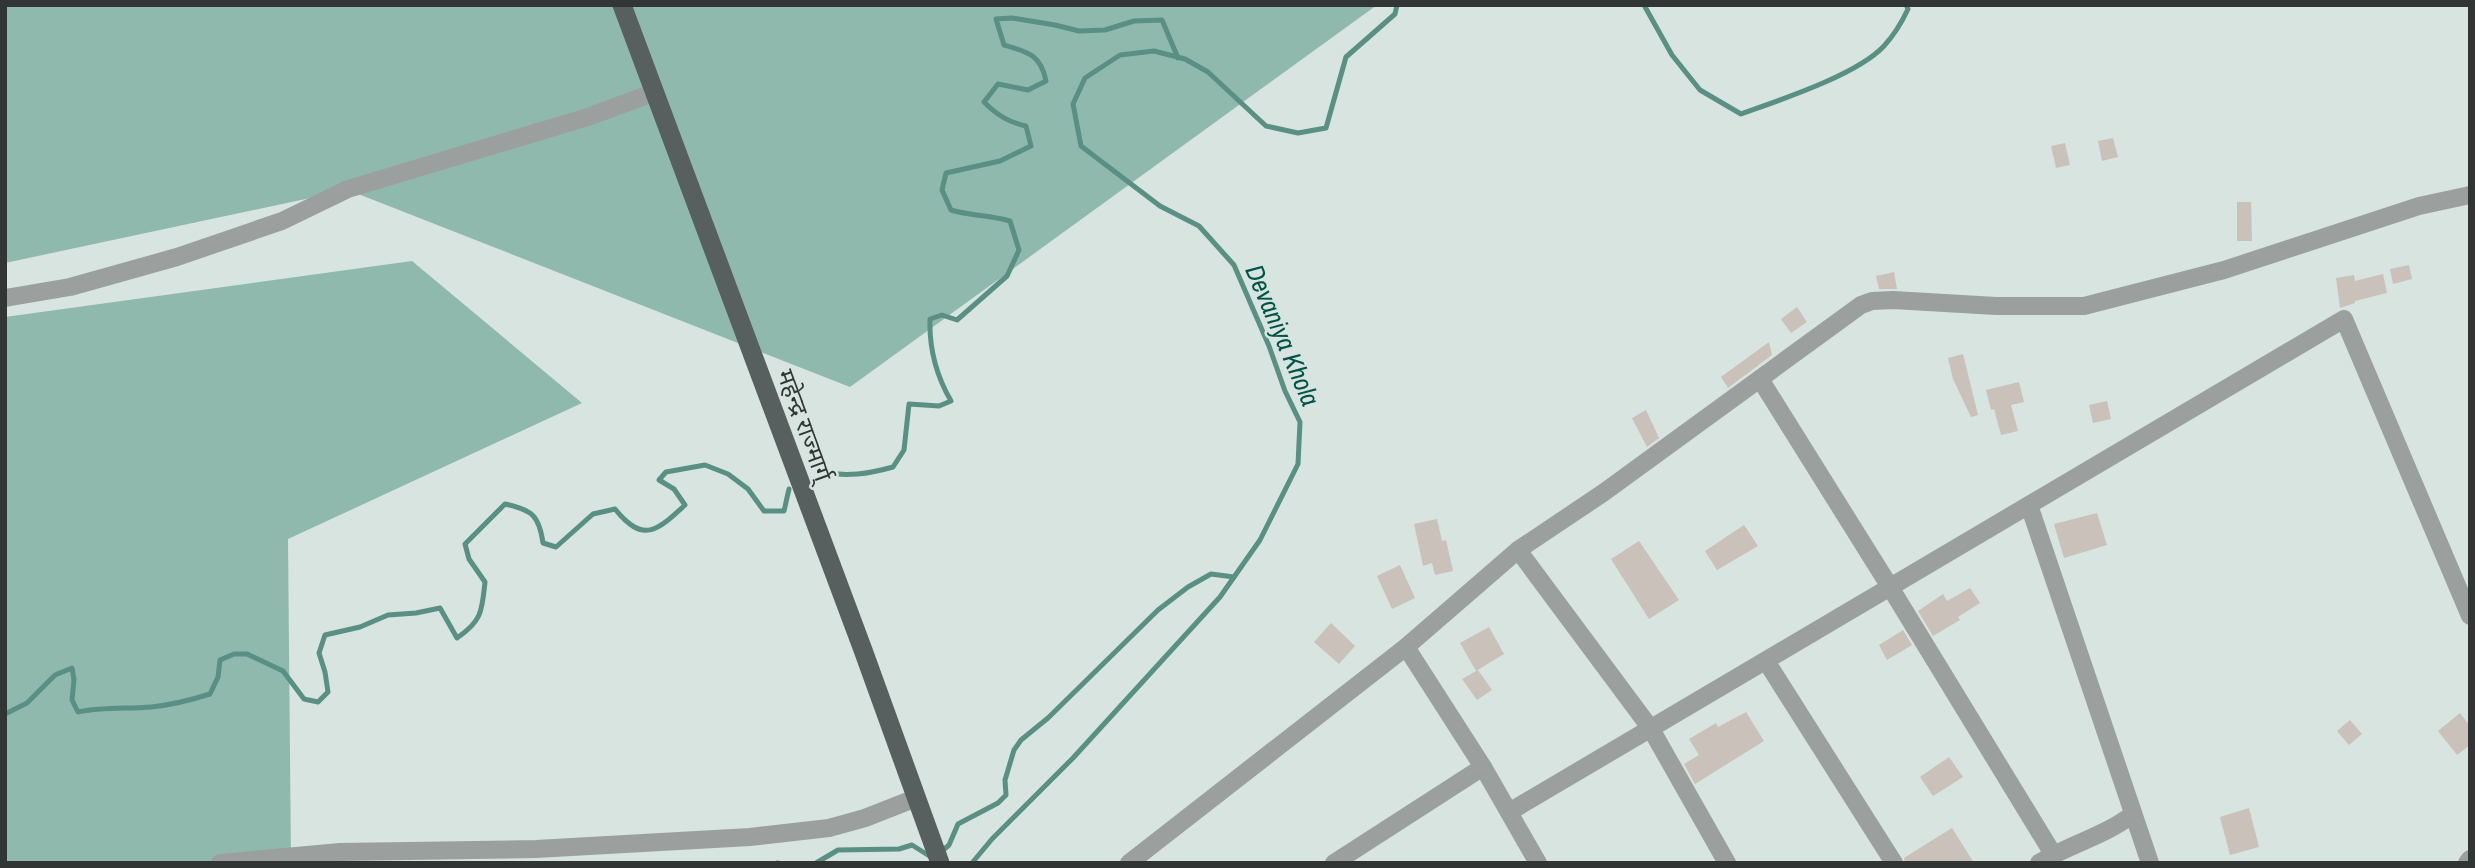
<svg xmlns="http://www.w3.org/2000/svg" width="2475" height="868" viewBox="0 0 2475 868" font-family="'Archivo Narrow','Noto Sans Devanagari',sans-serif">
	<rect width="100%" height="100%" fill="#d7e4e0"/>
	<g fill="#90b9ae">
		<path d="M5 5H1377L850 387 348 190 5 263Z"/>
		<path d="M412 261 582 403 288 539 291 863H5V317Z"/>
	</g>
	<g fill="none" stroke-linecap="round" stroke-linejoin="round">
		<g stroke="#599083" stroke-width="5">
			<path d="M1644 5 1672 55 1700 90 1741 114C1780 100 1857 75 1884 46 1894 35 1902 22 1908 9L1906 5"/>
			<path d="M822 472C847 477 868 474 893 467L904 450 909 404 939 406 951 401C936 375 929 349 930 319L942 315 957 320 1007 276 1019 250 1010 221C990 215 971 216 951 210L942 190 946 173 1000 161 1031 146 1026 126C1008 122 997 115 984 102L998 84 1028 90 1046 81C1041 55 1028 52 1004 45L996 19 1012 18 1055 25 1079 31 1105 30 1134 21 1162 20 1178 58"/>
			<path d="M5 714 27 703 55 675 72 668 74 680 72 700 78 712C103 707 126 709 151 707 171 705 191 700 210 694L218 677 220 660 234 654H247L283 671 304 699 318 702 328 692 325 672 319 653 325 635 360 627 388 615 416 613 440 608 457 638C482 621 482 611 485 582L469 559 465 544 505 504C532 510 539 515 543 543L556 547 593 514 615 509C643 544 657 531 685 505L674 489 659 480 666 472 705 465 728 474 748 489 764 511H784L789 489"/>
			<path d="M942 851 949 845 958 824 998 803 1006 795 1005 780 1014 750 1021 740 1048 718 1158 610 1188 587 1211 574 1234 577"/>
			<path d="M777 863H778"/>
			<path d="M816 863 838 850 899 849 912 845 931 857"/>
			<path d="M972 863 992 839 1073 758 1220 597 1260 540 1298 464 1300 422 1285 391 1269 346 1234 265 1199 226 1160 206 1081 146 1073 104 1085 78 1120 55 1154 51 1185 59 1208 72 1266 126 1298 133 1326 128 1346 57 1395 14 1397 5"/>
		</g>
	</g>
	<g fill="#cac1ba">
		<path d="M2113 138 2118 157 2102 161 2098 141Z"/>
		<path d="M2065 143 2070 165 2056 168 2051 146Z"/>
		<path d="M2237 202H2251L2252 241H2237Z"/>
		<path d="M2409 265 2412 279 2393 284 2390 269Z"/>
		<path d="M1894 272 1897 289H1879L1876 276Z"/>
		<path d="M2383 274 2387 293 2355 301V303L2340 308 2336 278 2354 275 2355 281Z"/>
		<path d="M1797 307 1807 322 1791 333 1781 319Z"/>
		<path d="M1769 342 1772 355 1728 388 1721 377Z"/>
		<path d="M1963 354 1978 415 1971 417 1953 379 1948 358Z"/>
		<path d="M2019 382 2024 402 2011 405 2018 431 2001 435 1994 409 1991 410 1986 390Z"/>
		<path d="M2107 401 2111 419 2093 423 2089 405Z"/>
		<path d="M1646 410 1659 438 1647 447 1632 418Z"/>
		<path d="M2097 513 2107 545 2064 558 2054 524Z"/>
		<path d="M1437 519 1442 541 1446 540 1453 571 1435 575 1432 563 1423 566 1414 524Z"/>
		<path d="M1744 525 1758 546 1717 570 1705 551Z"/>
		<path d="M1639 541 1679 600 1649 619 1611 559Z"/>
		<path d="M1400 565 1415 598 1392 609 1377 576Z"/>
		<path d="M1970 588 1980 603 1958 617 1960 620 1933 636 1918 611 1943 594 1947 601Z"/>
		<path d="M1331 623 1355 646 1339 664 1314 642Z"/>
		<path d="M1489 627 1504 654 1476 671 1460 643Z"/>
		<path d="M1903 630 1912 645 1887 660 1879 645Z"/>
		<path d="M1478 670 1492 690 1477 700 1462 679Z"/>
		<path d="M1746 712 1764 741 1695 784 1684 764 1699 755 1689 739 1716 723 1718 727Z"/>
		<path d="M2460 713 2470 726V745L2457 755 2438 731Z"/>
		<path d="M2350 720 2362 734 2349 745 2337 731Z"/>
		<path d="M1949 757 1963 777 1933 796 1920 777Z"/>
		<path d="M2249 808 2259 847 2230 855 2220 817Z"/>
		<path d="M1952 828 1974 863H1905L1904 858Z"/>
	</g>
	<g fill="none" stroke-linecap="round" stroke-linejoin="round">
		<g stroke="#9ba09e" stroke-width="18">
			<path d="M5 298 70 287 177 257 282 221 348 189 588 117 655 92"/>
			<path d="M1760 379 1890 587 2053 854"/>
			<path d="M2029 505 2150 863"/>
			<path d="M1518 550 1651 729 1727 863"/>
			<path d="M1406 647 1483 767 1538 863"/>
			<path d="M1766 661 1894 863"/>
			<path d="M1509 812 2344 319 2470 616"/>
			<path d="M220 863 340 852 536 849 750 837 829 828 865 818 916 798"/>
			<path d="M1129 863 1406 647 1518 550 1603 493 1861 305 1872 301 1893 300 1996 306H2084L2224 270 2419 206 2470 195"/>
			<path d="M1334 863 1483 767"/>
			<path d="M2039 863C2070 844 2105 836 2133 814"/>
			<path d="M2467 863 2470 859"/>
		</g>
		<path stroke="#57605e" stroke-width="19" d="M622 5 863 650 940 863"/>
	</g>
	<g text-anchor="middle" dominant-baseline="central" stroke-width="5" stroke-linejoin="round" paint-order="stroke">
		<g font-size="24" fill="#313635" stroke="#d7e4e0">
			<text transform="translate(805 425) rotate(70)">महेन्द्र राज्मार्ग्</text>
		</g>
		<g font-size="26" font-style="italic" fill="#005447" stroke="#d7e4e0">
			<text transform="translate(1283 335) rotate(67)">Devaniya Khola</text>
		</g>
	</g>
	<rect width="2475" height="868" fill="none" stroke="#313635" stroke-width="14"/>
</svg>
